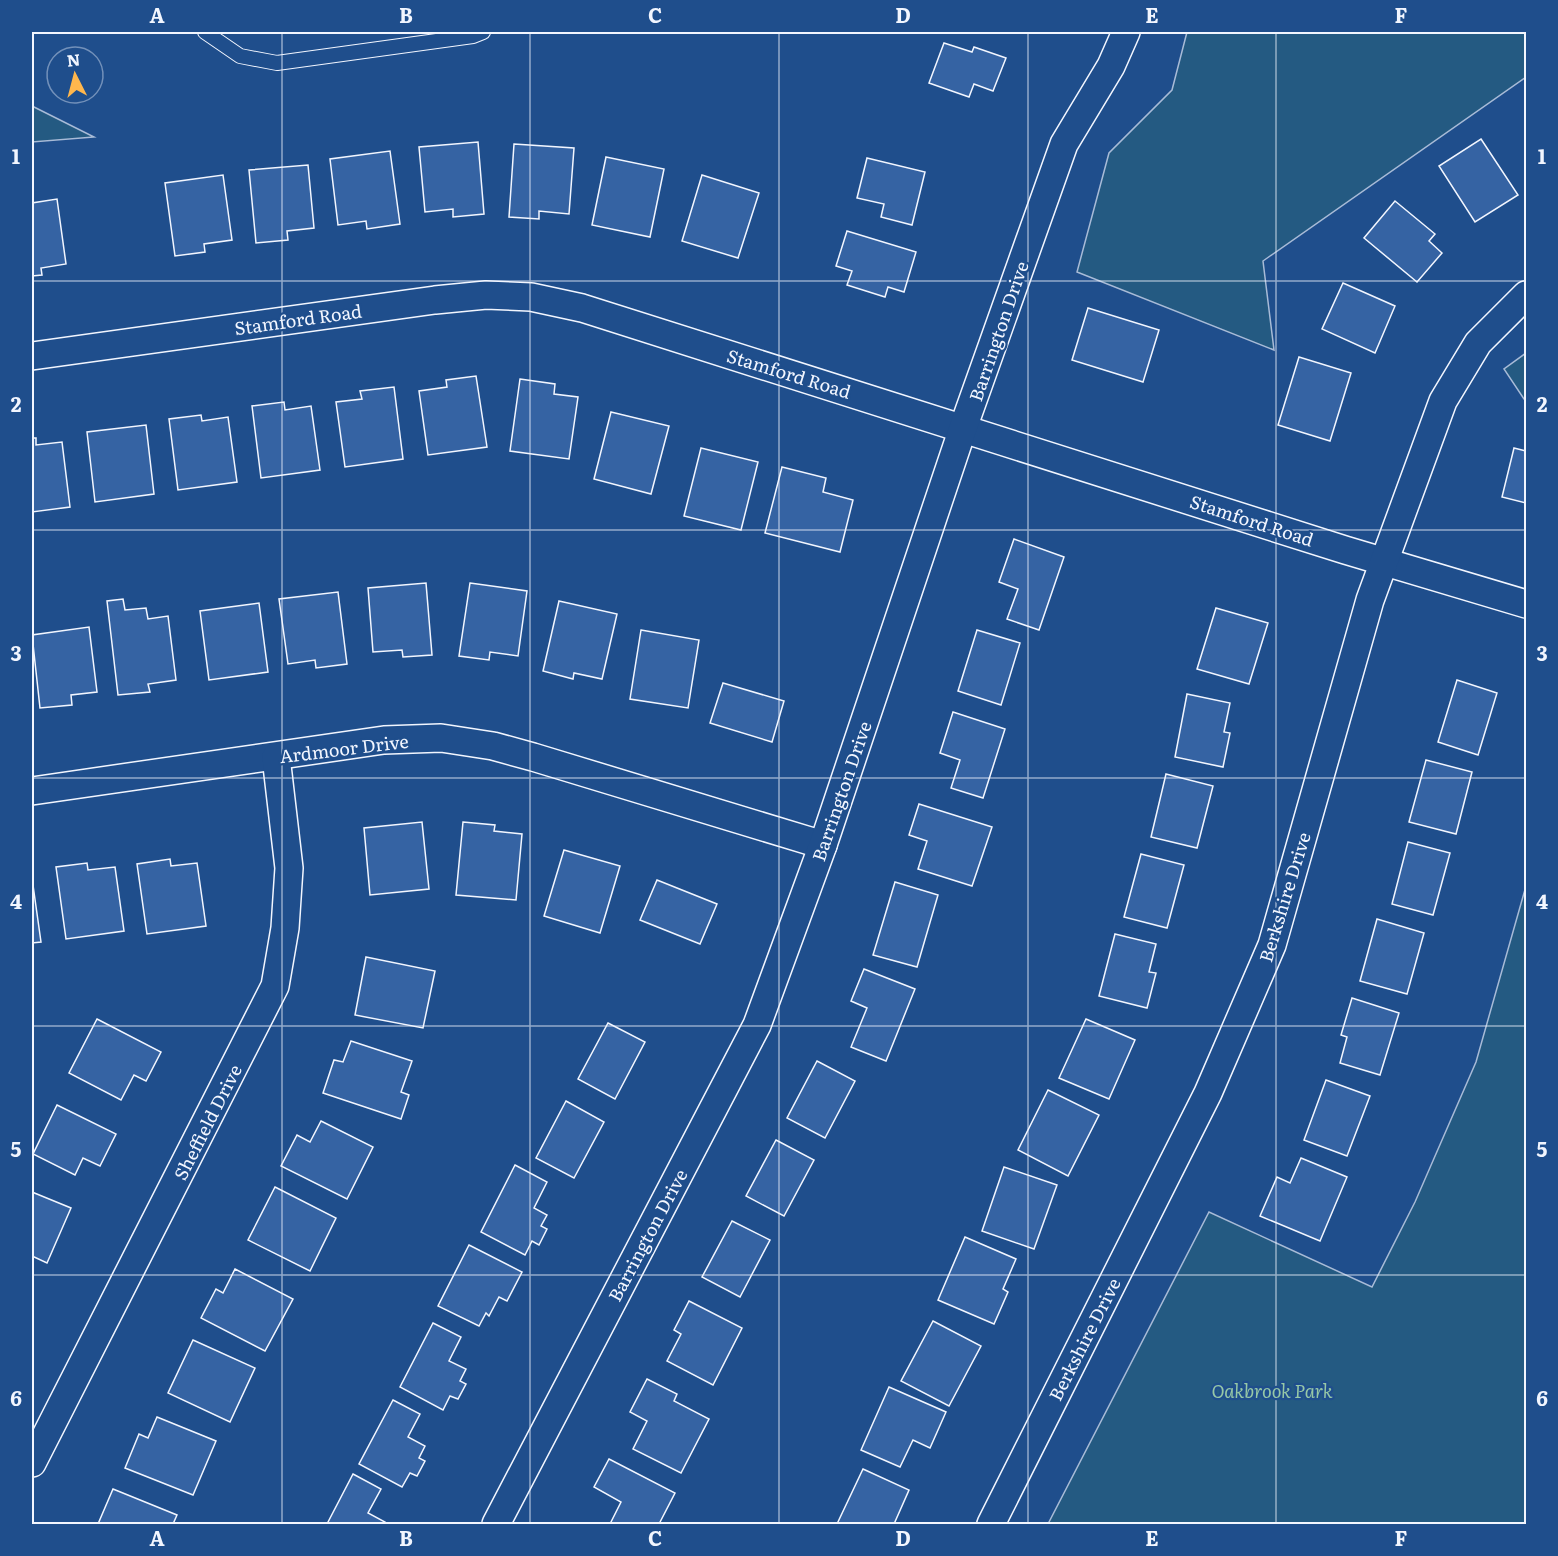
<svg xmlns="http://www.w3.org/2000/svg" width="1558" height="1556" viewBox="0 0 1558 1556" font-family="Literata,serif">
	<rect width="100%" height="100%" fill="#1f4e8c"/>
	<g fill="#245a82" stroke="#a8bbd7" stroke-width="1.5">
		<path d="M1187 32H1526V77L1263 261 1274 350 1077 272 1109 153 1172 90Z"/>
		<path d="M32 106 94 137 32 142Z"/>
		<path d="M1526 353V399H1524L1504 369Z"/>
		<path d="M1526 886V1524H1048L1209 1212 1372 1287 1415 1202 1476 1062Z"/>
	</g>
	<g fill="#3563a3" stroke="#f2f6ff" stroke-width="1.5">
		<path d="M944 43 972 52 974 47 1006 58 993 91 974 84 969 97 929 83Z"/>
		<path d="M1481 139 1518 195 1475 222 1439 166Z"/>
		<path d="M478 142 484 214 453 217V209L425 212 419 147Z"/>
		<path d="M514 144 574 148 569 214 539 211V219L509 217Z"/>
		<path d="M390 151 400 224 367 229 366 221 338 225 330 159Z"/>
		<path d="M606 157 664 169 650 237 592 225Z"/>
		<path d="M867 158 925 172 912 225 881 217 884 204 857 198Z"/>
		<path d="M308 165 314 228 287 231 288 240 256 243 249 170Z"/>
		<path d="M223 175 232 240 204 244 205 252 175 256 165 183Z"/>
		<path d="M702 175 759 193 738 258 682 241Z"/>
		<path d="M57 199 66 264 41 268 42 275 32 276V203Z"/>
		<path d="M1395 201 1435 234 1429 241 1442 253 1417 282 1364 238Z"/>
		<path d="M847 231 916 252 904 292 888 287 885 297 847 285 852 271 836 266Z"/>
		<path d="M1343 283 1395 306 1375 353 1322 329Z"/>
		<path d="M1088 308 1159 330 1143 382 1072 360Z"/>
		<path d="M1299 357 1351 373 1330 441 1278 425Z"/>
		<path d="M476 376 487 447 428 455 419 391 447 387 446 380Z"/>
		<path d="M520 379 555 384 554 394 578 397 569 459 510 451Z"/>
		<path d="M394 387 403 459 345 467 336 402 362 399 360 391Z"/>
		<path d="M284 402 285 410 311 406 320 470 261 478 252 406Z"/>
		<path d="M611 412 669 426 651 494 594 479Z"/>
		<path d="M201 415 202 421 228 417 237 482 178 490 169 419Z"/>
		<path d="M146 425 154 494 95 502 87 432Z"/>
		<path d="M32 438H36V445L62 442 70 507 32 512Z"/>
		<path d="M701 448 758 462 741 530 684 516Z"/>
		<path d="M1514 448 1526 451V503L1502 497Z"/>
		<path d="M782 467 826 478 823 492 853 500 840 552 765 533Z"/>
		<path d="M1014 539 1064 557 1039 630 1007 619 1018 589 999 582Z"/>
		<path d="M426 583 432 655 403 657 402 650 373 652 368 588Z"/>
		<path d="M470 583 527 591 518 656 490 652 489 660 459 656Z"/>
		<path d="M338 592 347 664 316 668 315 660 288 664 279 599Z"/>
		<path d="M123 599 125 610 146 608 148 619 168 616 176 680 148 684 150 692 118 695 107 601Z"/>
		<path d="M559 601 617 614 602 679 574 673 573 679 543 671Z"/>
		<path d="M259 603 268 672 209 680 200 611Z"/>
		<path d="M1216 608 1268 623 1249 684 1197 669Z"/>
		<path d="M89 627 97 692 71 695 72 705 40 708 32 635Z"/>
		<path d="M641 630 699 640 688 708 630 699Z"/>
		<path d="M977 630 1020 643 1001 705 958 691Z"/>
		<path d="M1457 680 1497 693 1478 755 1438 742Z"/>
		<path d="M723 683 784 701 772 742 710 723Z"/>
		<path d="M1187 694 1230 703 1224 732 1230 733 1223 767 1175 757Z"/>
		<path d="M953 712 1005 729 983 798 951 788 960 760 940 753Z"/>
		<path d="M1426 760 1472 772 1456 834 1409 822Z"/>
		<path d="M1166 774 1213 786 1197 848 1151 837Z"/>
		<path d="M919 804 992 827 972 886 918 869 927 841 909 835Z"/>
		<path d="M422 822 429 889 370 895 364 828Z"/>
		<path d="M463 822 495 825 494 831 522 834 516 900 456 895Z"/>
		<path d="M1408 842 1450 853 1433 915 1392 904Z"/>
		<path d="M564 850 620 866 600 933 544 916Z"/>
		<path d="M1141 854 1184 865 1167 928 1124 917Z"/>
		<path d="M170 859 171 866 197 863 206 926 147 934 137 864Z"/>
		<path d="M87 863 88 870 115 867 124 931 66 939 56 867Z"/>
		<path d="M32 878 41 942 32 943Z"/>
		<path d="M657 880 717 904 700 944 640 920Z"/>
		<path d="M895 882 938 895 917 967 873 955Z"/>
		<path d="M1377 919 1424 933 1407 994 1360 981Z"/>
		<path d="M1115 934 1156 944 1149 972 1156 973 1147 1008 1099 996Z"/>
		<path d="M366 957 435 971 423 1028 355 1015Z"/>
		<path d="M864 969 915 989 886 1061 851 1047 867 1008 851 1001Z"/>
		<path d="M1352 998 1399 1013 1380 1075 1340 1063 1347 1037 1341 1035Z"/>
		<path d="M97 1019 161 1052 146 1081 134 1075 121 1100 69 1073Z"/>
		<path d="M1086 1019 1135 1040 1109 1099 1059 1078Z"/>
		<path d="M608 1023 645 1042 615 1099 578 1079Z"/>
		<path d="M351 1041 412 1061 401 1092 409 1095 401 1119 323 1093 334 1060 343 1062Z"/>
		<path d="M817 1061 855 1081 825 1138 787 1118Z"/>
		<path d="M1326 1080 1370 1096 1347 1156 1304 1140Z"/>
		<path d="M1048 1090 1099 1115 1068 1176 1018 1150Z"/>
		<path d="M566 1101 604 1122 574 1178 536 1158Z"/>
		<path d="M57 1105 116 1134 100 1166 83 1158 75 1175 33 1154Z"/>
		<path d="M321 1121 373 1147 347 1199 281 1166 297 1135 310 1142Z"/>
		<path d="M776 1140 814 1160 784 1216 746 1196Z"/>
		<path d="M1301 1158 1347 1177 1320 1241 1260 1216 1277 1177 1290 1183Z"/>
		<path d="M515 1165 547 1182 534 1208 547 1215 541 1226 547 1229 539 1245 532 1241 525 1255 481 1232Z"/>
		<path d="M1004 1167 1057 1185 1034 1249 982 1231Z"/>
		<path d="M275 1187 336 1218 310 1271 248 1240Z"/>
		<path d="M32 1192 71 1208 47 1263 32 1256Z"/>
		<path d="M732 1221 770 1240 740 1297 702 1277Z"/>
		<path d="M965 1237 1016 1259 1003 1289 1008 1292 994 1324 938 1300Z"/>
		<path d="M469 1245 522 1272 507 1301 499 1297 489 1316 486 1313 479 1326 438 1306Z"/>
		<path d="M235 1269 293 1299 265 1351 201 1318 216 1289 223 1293Z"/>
		<path d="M689 1301 742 1328 713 1385 667 1361 681 1334 674 1330Z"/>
		<path d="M933 1321 981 1346 949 1406 901 1381Z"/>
		<path d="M433 1323 461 1337 449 1361 466 1369 460 1381 466 1384 458 1399 450 1396 443 1410 400 1387Z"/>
		<path d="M193 1340 255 1368 230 1422 168 1393Z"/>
		<path d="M647 1379 677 1394 674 1401 709 1419 681 1473 633 1449 647 1421 630 1412Z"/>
		<path d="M889 1387 946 1412 930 1448 913 1440 900 1467 861 1450Z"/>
		<path d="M393 1400 420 1414 408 1437 425 1446 419 1458 425 1461 417 1476 410 1473 402 1487 359 1464Z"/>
		<path d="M157 1417 216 1441 193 1495 125 1468 139 1434 148 1438Z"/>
		<path d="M609 1459 675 1493 659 1524H610L621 1502 594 1487Z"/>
		<path d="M863 1469 909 1490 894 1524H837Z"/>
		<path d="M353 1474 381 1489 368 1513 385 1522 384 1524H327Z"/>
		<path d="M113 1489 177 1515 173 1524H98Z"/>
	</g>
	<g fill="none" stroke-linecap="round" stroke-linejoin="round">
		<defs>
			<path id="lane" d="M205 32 240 56 277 63 473 36 483 32"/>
			<g id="street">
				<path d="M32 356 435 300 486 295 531 297 582 308 1345 550 1526 604"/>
				<path d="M32 791 384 740 441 738 493 746 533 757 823 845"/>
				<path d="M32 1463 275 986 285 928 289 868 276 757"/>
				<path d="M496 1524 757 1025 823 845 963 428 1064 144 1111 66 1126 32"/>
				<path d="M991 1524 1208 1093 1272 945 1370 600 1443 401 1478 343 1526 295"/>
			</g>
		</defs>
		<use href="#lane" stroke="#f2f6ff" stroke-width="16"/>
		<use href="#street" stroke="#f2f6ff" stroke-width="30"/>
		<use href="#lane" stroke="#1f4e8c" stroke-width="14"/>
		<use href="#street" stroke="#1f4e8c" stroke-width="27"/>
	</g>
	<path fill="none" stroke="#f2f6ff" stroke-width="1.5" stroke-opacity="0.55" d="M282 32V1524M530 32V1524M779 32V1524M1028 32V1524M1276 32V1524M32 281H1526M32 530H1526M32 778H1526M32 1026H1526M32 1275H1526"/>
	<g text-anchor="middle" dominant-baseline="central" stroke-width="4.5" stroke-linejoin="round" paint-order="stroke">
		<g font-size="18" fill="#f2f6ff" stroke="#1f4e8c">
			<text transform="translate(298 319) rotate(-8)">Stamford Road</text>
			<text transform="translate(998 331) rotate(-71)">Barrington Drive</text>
			<text transform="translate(789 373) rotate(17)">Stamford Road</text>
			<text transform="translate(1252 520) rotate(18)">Stamford Road</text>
			<text transform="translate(344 748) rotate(-7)">Ardmoor Drive</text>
			<text transform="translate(841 791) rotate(-71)">Barrington Drive</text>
			<text transform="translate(1284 897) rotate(-73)">Berkshire Drive</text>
			<text transform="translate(207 1122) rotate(-63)">Sheffield Drive</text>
			<text transform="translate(647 1235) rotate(-62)">Barrington Drive</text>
			<text transform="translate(1084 1339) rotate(-63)">Berkshire Drive</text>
		</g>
		<g font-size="18" font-style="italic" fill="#97c8a6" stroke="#1f4e8c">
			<text x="1272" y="1390">Oakbrook Park</text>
		</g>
	</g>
	<rect width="1558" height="1556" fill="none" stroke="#1f4e8c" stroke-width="66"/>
	<g transform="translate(75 75) rotate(354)"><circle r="28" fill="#1f4e8c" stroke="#7391ba" stroke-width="1.5"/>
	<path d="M0-4.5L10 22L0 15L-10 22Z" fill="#ffb74d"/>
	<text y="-9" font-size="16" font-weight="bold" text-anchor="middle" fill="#f2f6ff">N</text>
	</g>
	<rect x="33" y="33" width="1492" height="1490" fill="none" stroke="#f2f6ff" stroke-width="2"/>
	<g font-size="20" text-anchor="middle" font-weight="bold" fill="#f2f6ff">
		<text x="157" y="23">A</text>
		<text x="406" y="23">B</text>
		<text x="655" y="23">C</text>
		<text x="903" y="23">D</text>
		<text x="1152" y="23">E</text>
		<text x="1401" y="23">F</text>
		<text x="16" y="164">1</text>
		<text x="1542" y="164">1</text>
		<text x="16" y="412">2</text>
		<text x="1542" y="412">2</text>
		<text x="16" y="661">3</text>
		<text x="1542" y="661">3</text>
		<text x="16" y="909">4</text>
		<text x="1542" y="909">4</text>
		<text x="16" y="1157">5</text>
		<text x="1542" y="1157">5</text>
		<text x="16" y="1406">6</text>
		<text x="1542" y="1406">6</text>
		<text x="157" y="1546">A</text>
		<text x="406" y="1546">B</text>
		<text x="655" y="1546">C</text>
		<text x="903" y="1546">D</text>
		<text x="1152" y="1546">E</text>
		<text x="1401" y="1546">F</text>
	</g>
</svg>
